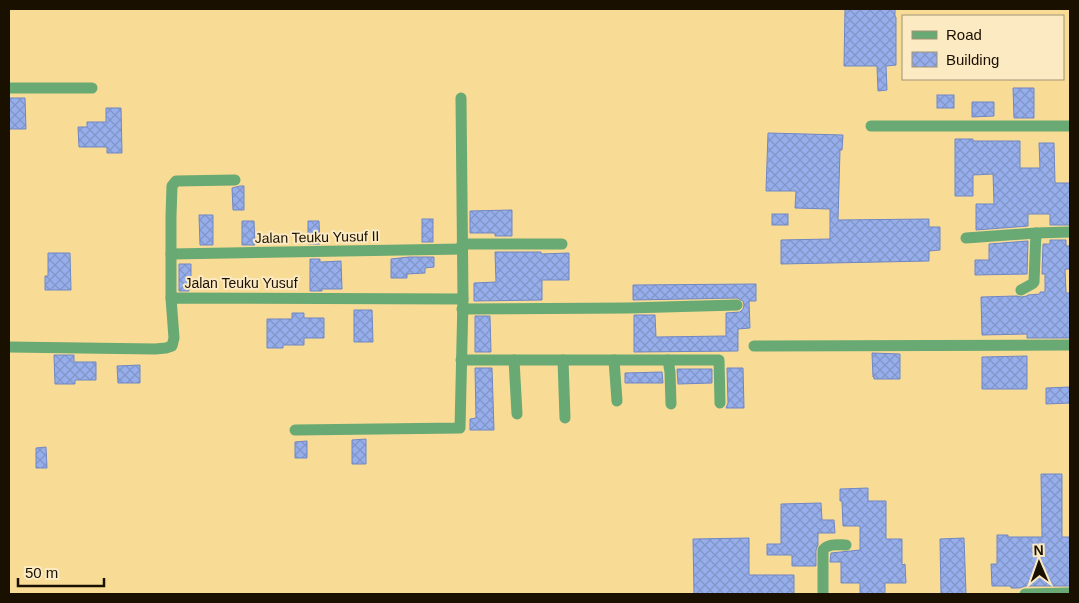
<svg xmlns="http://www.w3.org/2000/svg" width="1079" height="603" viewBox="0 0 1079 603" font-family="Arial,sans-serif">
	<defs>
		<pattern id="building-cross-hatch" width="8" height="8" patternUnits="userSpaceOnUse" patternTransform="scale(1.25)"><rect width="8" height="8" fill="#96aeeb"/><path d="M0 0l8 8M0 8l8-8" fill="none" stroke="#8195c8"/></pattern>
	</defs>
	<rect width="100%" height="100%" fill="#f8dc96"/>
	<g fill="url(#building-cross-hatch)" stroke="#7187c3">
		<path d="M845 9H895V17H896V65L886 66 887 90 878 91 877 66H844Z"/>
		<path d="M1013 88H1034V118H1014Z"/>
		<rect x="937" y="95" width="17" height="13"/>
		<path d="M9 98H25L26 129H9Z"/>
		<path d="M972 102H994V116L972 117Z"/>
		<path d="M106 108H121L122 153H107V147H79L78 127H87V122H106Z"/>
		<path d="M768 133 843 135 842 150H840L838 220 929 219V227H940V250L929 251V261L781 264V240L830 239V209L795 208 796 191H766Z"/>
		<path d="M955 139H973V141H1020V168H1040L1039 143H1054L1055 183H1070V225H1050V214H1028V226L976 230V204H994L993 174 973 175V196H955Z"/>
		<path d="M240 186H244V210H233L232 188Z"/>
		<path d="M512 210V236H495V233H470V211Z"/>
		<rect x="772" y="214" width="16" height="11"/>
		<path d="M199 215H213V245H200Z"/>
		<rect x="422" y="219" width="11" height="23"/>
		<path d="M242 221H254L255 245H242Z"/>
		<path d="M308 221H319L320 244H308Z"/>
		<path d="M1050 240H1066V246H1070V269H1065L1066 293H1070V338H1027V334L982 335 981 297 1017 296 1021 297 1027 296 1028 295 1040 294V292H1045V274H1042L1043 244H1050Z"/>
		<path d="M1028 241 1027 274 975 275V260H989V244Z"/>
		<path d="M495 252H541V254L569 253V280H542V300L474 301V283L496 282Z"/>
		<path d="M48 253H70L71 290H45V276H48Z"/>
		<path d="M409 257H434V267L425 268V273L407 274V278H391V259Z"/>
		<path d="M310 259H320V262H322L341 261 342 289H322V291H310Z"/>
		<path d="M179 264H191V284H189V291H179Z"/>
		<path d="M756 284V301H749L750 328 738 329V351L634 352V315H655L656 337 726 336V313L740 312 743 309 744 305 743 301 737 298 633 300V285Z"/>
		<path d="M354 310H372L373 342H354Z"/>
		<path d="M292 313H304V318H324V338H304V345H283V348H267V319H292Z"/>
		<path d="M475 316H490L491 352H475Z"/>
		<path d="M872 353 900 354V379H874V377H873Z"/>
		<path d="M54 355H74V362H96V380H75V384H55Z"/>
		<path d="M1027 356V389H982V357Z"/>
		<path d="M140 365V383H118L117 366Z"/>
		<path d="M475 368H492L494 430H470V419L476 418Z"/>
		<path d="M727 368H743L744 408H726L728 403Z"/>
		<path d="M677 369H712V383L678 384Z"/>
		<path d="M662 372 663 383H625V373Z"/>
		<path d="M1070 387V403L1046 404V388Z"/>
		<path d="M366 439V464H352V440Z"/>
		<path d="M307 441V458H295V442Z"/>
		<path d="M46 447 47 468H36V448Z"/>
		<path d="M1041 474H1062V537H1070V586H1025L1020 588H1011V586H992L991 564H997V535H1008V537H1042Z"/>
		<path d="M868 488V501H886V539H902V565L905 564 906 583H885V594H860V583H841V562H830L831 553 860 550V526H843L842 501H840V489Z"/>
		<path d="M821 503 822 520H834L835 533H818V545L816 550V566H792V555H767V544H781V504Z"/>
		<path d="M749 538V575H794V594H694L693 539Z"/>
		<path d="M964 538 966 594H941L940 539Z"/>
	</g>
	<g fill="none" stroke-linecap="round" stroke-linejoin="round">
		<g stroke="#69a973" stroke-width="11">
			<path d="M9 88H92"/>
			<path d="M871 126H1070"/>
			<path d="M966 238 1036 233 1070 232"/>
			<path d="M462 244H562"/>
			<path d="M171 254 462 249"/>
			<path d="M1021 290 1032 284 1034 282 1036 233"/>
			<path d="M171 298V216L172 186 176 181 235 180"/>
			<path d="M462 309 628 308 737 305"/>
			<path d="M754 346 1070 345"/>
			<path d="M9 347 155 349 166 348 172 346 174 338 171 298 463 299"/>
			<path d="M461 360H719L720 403"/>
			<path d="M514 360 517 414"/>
			<path d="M563 360 565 418"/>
			<path d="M614 360 617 401"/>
			<path d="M668 360 670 372 671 404"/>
			<path d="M295 430 460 428 463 299 461 98"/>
			<path d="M823 594V550C829 543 838 545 846 545"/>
			<path d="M1025 594 1070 593"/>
		</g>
	</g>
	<g text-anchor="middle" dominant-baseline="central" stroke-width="4" stroke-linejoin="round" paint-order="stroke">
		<g font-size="14" fill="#1a1000" stroke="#fbeac2">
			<text transform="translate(317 237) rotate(-1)">Jalan Teuku Yusuf II</text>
			<text x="241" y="283">Jalan Teuku Yusuf</text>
		</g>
	</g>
	<rect width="1079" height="603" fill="none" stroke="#1a1000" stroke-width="20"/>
	<rect x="902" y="15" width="162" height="65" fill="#fbeac2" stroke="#a19374"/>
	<rect x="912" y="31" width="25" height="8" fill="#69a973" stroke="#a19374"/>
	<text x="946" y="40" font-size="15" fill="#1a1000">Road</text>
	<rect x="912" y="52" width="25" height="15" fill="url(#building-cross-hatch)" stroke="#a19374"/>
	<text x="946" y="65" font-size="15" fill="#1a1000">Building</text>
	<g transform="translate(1039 563) rotate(358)" stroke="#fbeac2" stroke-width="4" paint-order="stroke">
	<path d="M0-4L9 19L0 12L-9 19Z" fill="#1a1000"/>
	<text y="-8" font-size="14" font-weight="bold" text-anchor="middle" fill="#1a1000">N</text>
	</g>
	<path d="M18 578v8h86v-8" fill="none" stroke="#1a1000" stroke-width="2.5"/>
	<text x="25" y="578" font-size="15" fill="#1a1000" stroke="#fbeac2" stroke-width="4" paint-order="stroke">50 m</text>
</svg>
